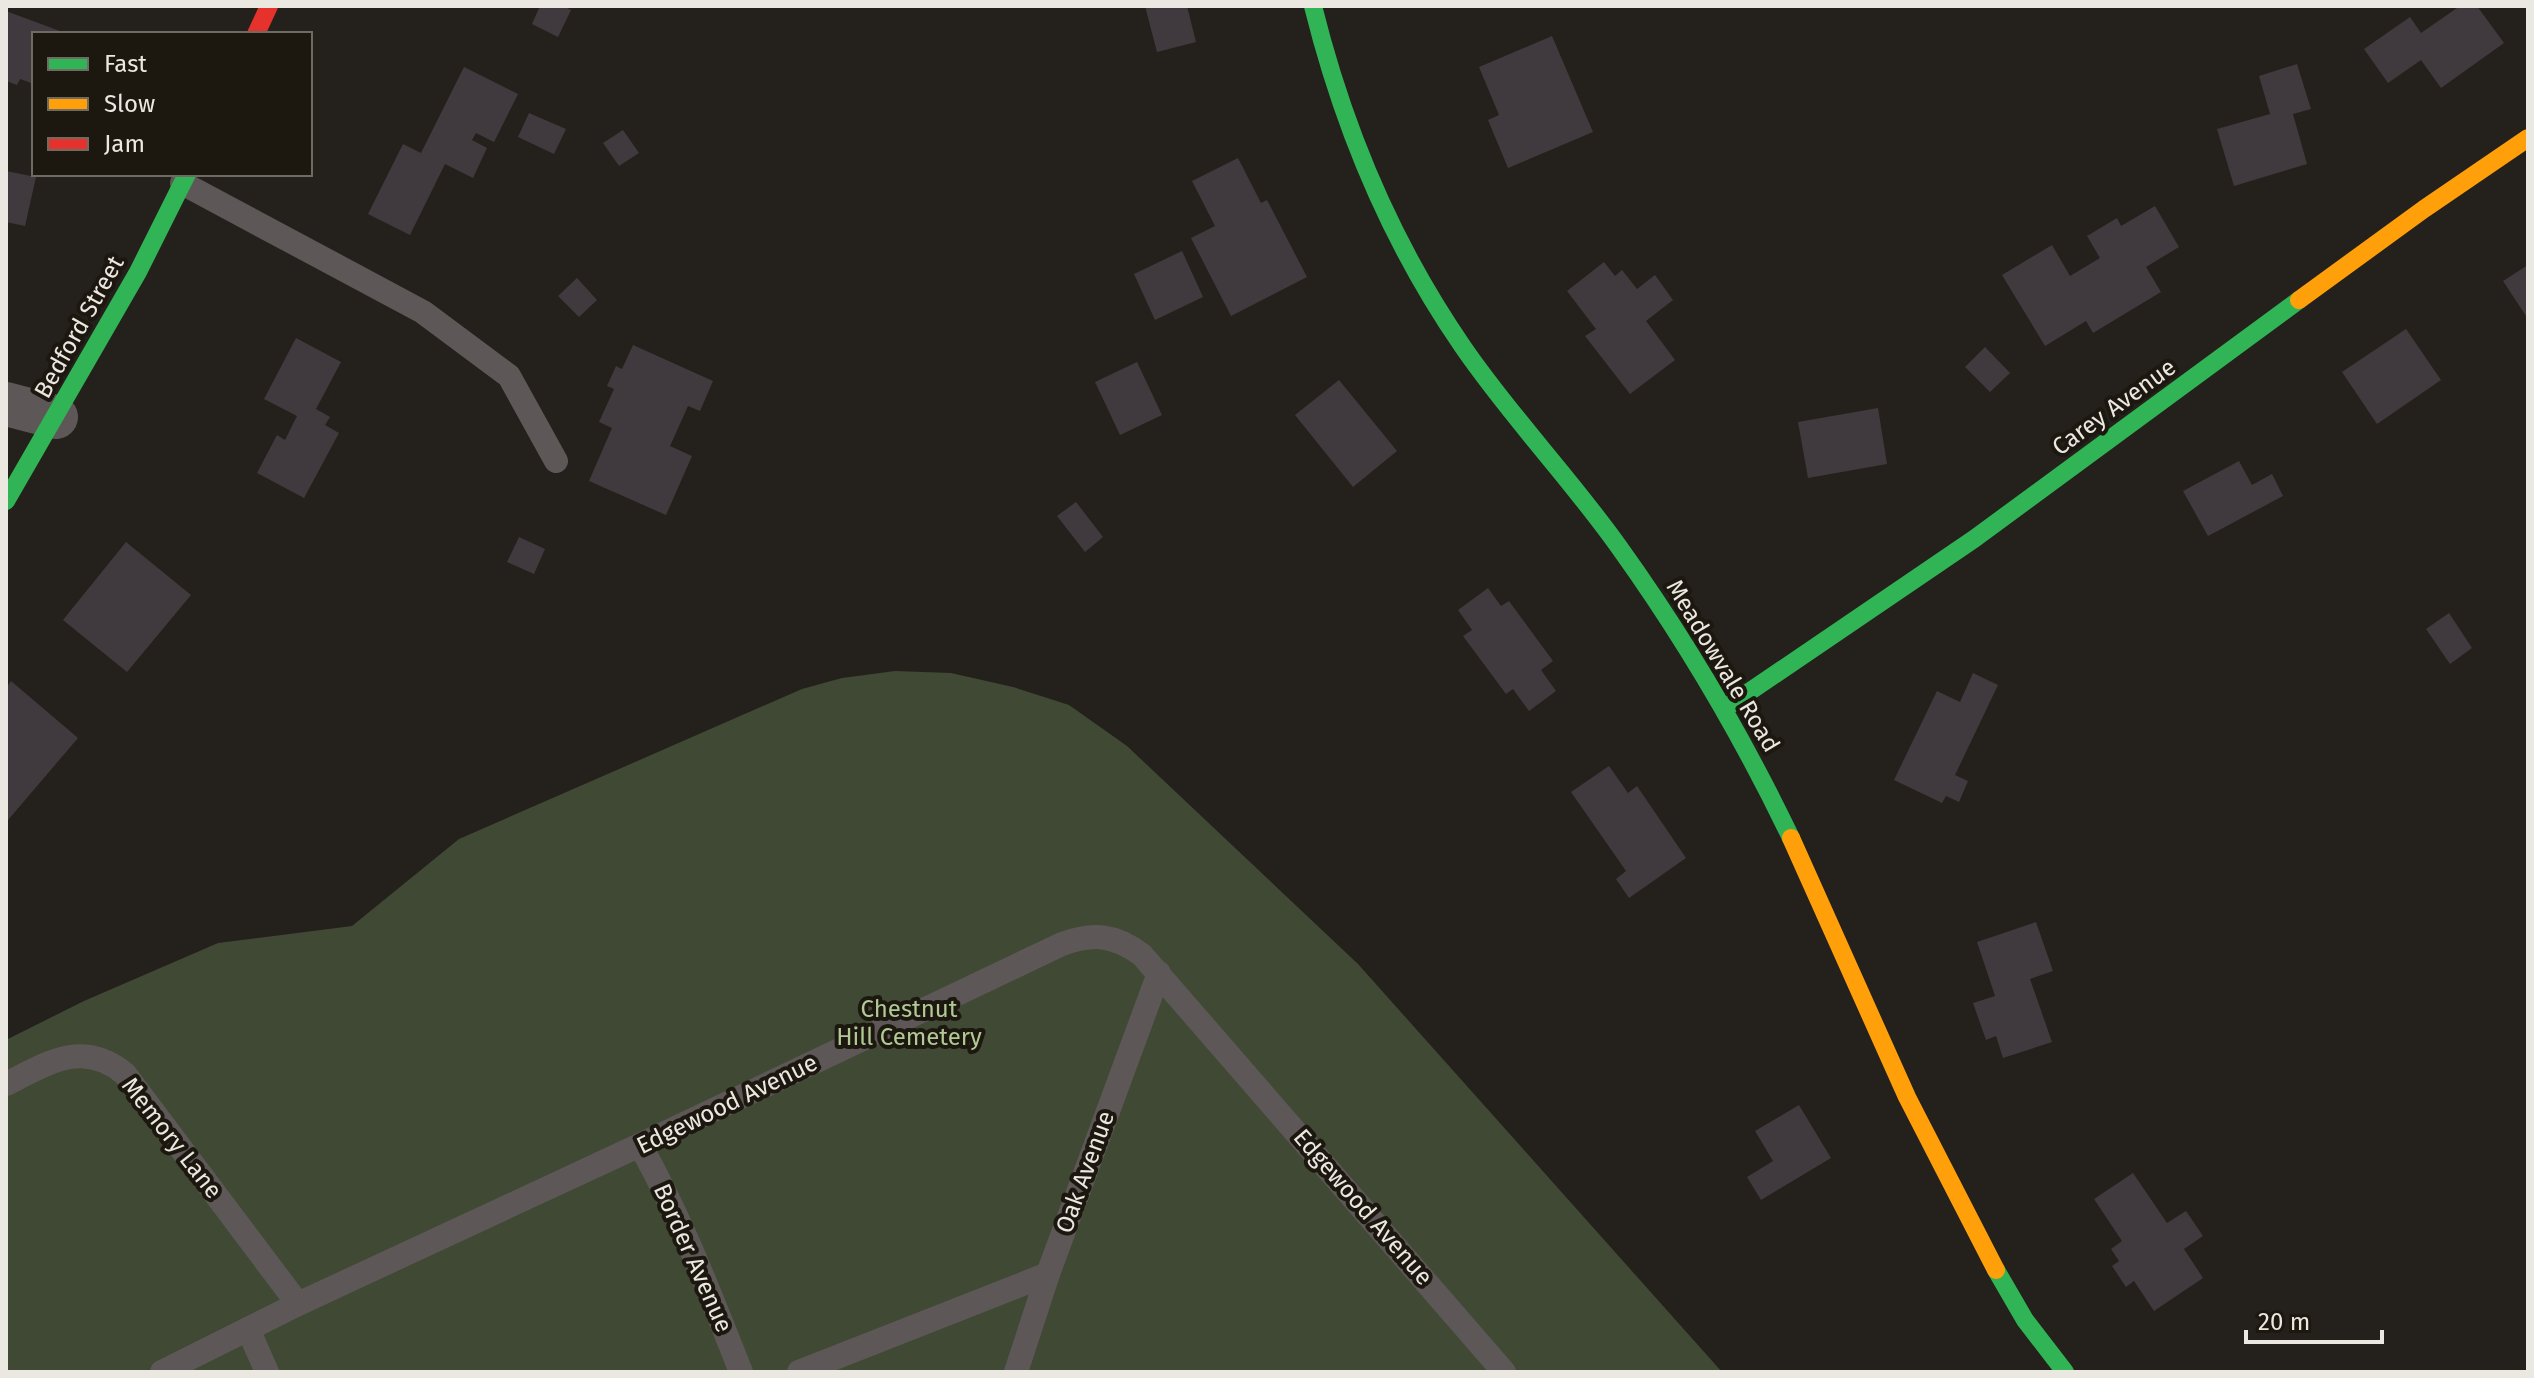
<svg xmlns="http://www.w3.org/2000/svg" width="2534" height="1378" viewBox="0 0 2534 1378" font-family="'Fira Sans',sans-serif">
	<rect width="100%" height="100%" fill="#24201c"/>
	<path fill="#404934" d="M895 671 951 673 1013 687 1069 705 1127 746 1358 964 1722 1372H6V1040L84 1001 218 943 352 926 459 839 802 689 842 678Z"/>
	<g fill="#403a3e">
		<path d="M540 6H563L571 10 558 37 532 24Z"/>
		<path d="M1145 6H1187L1196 42 1157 52Z"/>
		<path d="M2456 6H2477L2504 43 2441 88 2421 60 2388 83 2364 49 2410 17 2421 33 2457 8Z"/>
		<path d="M6 11 68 34H34V84L20 79 17 85 6 81Z"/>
		<path d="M1552 36 1593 132 1508 168 1488 120 1499 115 1479 67Z"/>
		<path d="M2297 64 2311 109 2293 114 2307 164 2234 186 2217 129 2270 114 2259 76Z"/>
		<path d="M464 67 518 94 494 142 476 133 472 140 487 148 473 178 445 164 410 235 368 214 403 144 421 153Z"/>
		<path d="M529 113 566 129 554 154 518 137Z"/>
		<path d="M623 130 639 153 619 166 603 143Z"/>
		<path d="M1238 158 1261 203 1267 200 1307 277 1231 316 1191 238 1215 226 1192 181Z"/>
		<path d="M6 171 36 177 25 226 6 222Z"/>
		<path d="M2155 206 2179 247 2146 267 2161 292 2093 333 2086 321 2045 346 2002 275 2052 245 2070 276 2100 258 2087 236 2117 218 2121 226Z"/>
		<path d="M1182 251 1203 297 1155 320 1134 274Z"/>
		<path d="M1604 262 1615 276 1622 270 1637 289 1655 275 1673 300 1646 321 1675 360 1630 394 1585 336 1596 329 1567 291Z"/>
		<path d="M2528 265V319L2503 281Z"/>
		<path d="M577 278 597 300 579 317 558 296Z"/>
		<path d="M2406 329 2441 380 2377 424 2342 372Z"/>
		<path d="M296 338 341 362 316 409 330 417 325 425 339 433 304 498 257 473 277 435 285 440 297 416 264 399Z"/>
		<path d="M633 345 713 381 700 411 688 406 670 446 692 456 666 515 589 481 612 428 599 422 614 389 607 386 616 366 622 369Z"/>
		<path d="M1985 347 2010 373 1990 392 1965 367Z"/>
		<path d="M1137 362 1162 415 1120 435 1095 382Z"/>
		<path d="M1339 380 1397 451 1353 487 1295 415Z"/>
		<path d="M1878 408 1887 464 1808 478 1798 422Z"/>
		<path d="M2239 461 2252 485 2272 474 2283 496 2208 536 2183 491Z"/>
		<path d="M1076 502 1103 537 1085 552 1057 516Z"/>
		<path d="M519 537 545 549 534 574 507 562Z"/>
		<path d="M126 542 191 595 127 672 63 620Z"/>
		<path d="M1488 588 1501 606 1509 601 1553 661 1541 670 1556 691 1529 711 1513 689 1506 694 1463 636 1472 630 1458 610Z"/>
		<path d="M2449 613 2472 648 2450 664 2426 629Z"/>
		<path d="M1973 673 1998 685 1955 775 1968 781 1959 802 1946 796 1942 803 1894 780 1937 691 1960 702Z"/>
		<path d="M11 681 78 738 8 820 6 819V688Z"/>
		<path d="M1609 766 1628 793 1637 786 1686 858 1629 898 1616 879 1626 871 1571 792Z"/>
		<path d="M2036 922 2053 971 2030 979 2052 1042 2003 1058 1996 1036 1986 1040 1973 1003 1995 996 1977 942Z"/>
		<path d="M1799 1105 1831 1158 1761 1200 1747 1177 1773 1161 1755 1131Z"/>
		<path d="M2133 1173 2167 1223 2186 1211 2203 1236 2184 1249 2203 1278 2154 1311 2134 1281 2126 1287 2112 1266 2119 1261 2111 1249 2122 1241 2094 1199Z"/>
	</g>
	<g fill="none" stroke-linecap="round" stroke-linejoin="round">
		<g stroke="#5d5857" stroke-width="24">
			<path d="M182 183 423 312 509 376 556 461"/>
			<path d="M6 1084C48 1063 83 1039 125 1074L298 1304"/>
			<path d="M640 1145C681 1218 710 1294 741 1372"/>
			<path d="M248 1329 267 1372"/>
			<path d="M162 1372 298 1304 640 1145 1062 944C1093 933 1114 934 1142 955L1504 1372"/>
			<path d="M799 1372 1048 1274"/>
			<path d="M1016 1372 1048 1274 1159 973"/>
		</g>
		<path stroke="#5d5857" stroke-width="44" d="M6 404 56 417"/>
		<g stroke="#30b455" stroke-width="18">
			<path d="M1313 6C1343 127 1392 244 1463 347 1511 417 1570 478 1619 547 1685 639 1742 736 1791 838"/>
			<path d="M6 501 138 272 187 174"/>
			<path d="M1724 709 1974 539 2299 300"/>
			<path d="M1996 1270 2025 1320 2065 1372"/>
		</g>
		<g stroke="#ff9f0a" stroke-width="18">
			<path d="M2299 300 2424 209 2528 138"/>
			<path d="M1791 838 1907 1097 1996 1270"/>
		</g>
		<path stroke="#e5322d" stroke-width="18" d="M256 34 269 6"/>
	</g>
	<g text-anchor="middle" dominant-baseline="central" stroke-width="8" stroke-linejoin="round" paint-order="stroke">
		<g font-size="24" fill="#ebe7e1" stroke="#1d180f">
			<text transform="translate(79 327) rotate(-61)">Bedford Street</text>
			<text transform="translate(2114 407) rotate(-36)">Carey Avenue</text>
			<text transform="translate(1723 666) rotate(59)">Meadowvale Road</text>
			<text transform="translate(727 1104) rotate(-26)">Edgewood Avenue</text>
			<text transform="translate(172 1138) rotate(52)">Memory Lane</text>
			<text transform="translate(1085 1172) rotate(-70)">Oak Avenue</text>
			<text transform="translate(1363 1207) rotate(49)">Edgewood Avenue</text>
			<text transform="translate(693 1258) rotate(66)">Border Avenue</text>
		</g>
		<g font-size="24" fill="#b0c995" stroke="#1d180f">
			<text x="909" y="1009">Chestnut<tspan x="909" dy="28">Hill Cemetery</tspan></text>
		</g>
	</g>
	<rect width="2534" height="1378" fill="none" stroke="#ebe7e1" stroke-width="16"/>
	<rect x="32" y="32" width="280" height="144" fill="#1d180f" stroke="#6f6b63" stroke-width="2"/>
	<rect x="48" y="58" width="40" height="12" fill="#30b455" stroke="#6f6b63" stroke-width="2"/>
	<text x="104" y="72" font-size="24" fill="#ebe7e1">Fast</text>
	<rect x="48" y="98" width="40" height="12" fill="#ff9f0a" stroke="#6f6b63" stroke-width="2"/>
	<text x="104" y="112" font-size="24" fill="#ebe7e1">Slow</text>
	<rect x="48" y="138" width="40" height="12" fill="#e5322d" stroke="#6f6b63" stroke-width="2"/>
	<text x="104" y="152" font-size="24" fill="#ebe7e1">Jam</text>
	<path d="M2246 1330v12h136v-12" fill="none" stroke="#ebe7e1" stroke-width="4"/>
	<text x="2258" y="1330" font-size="24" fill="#ebe7e1" stroke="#1d180f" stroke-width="6" paint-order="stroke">20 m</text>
</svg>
